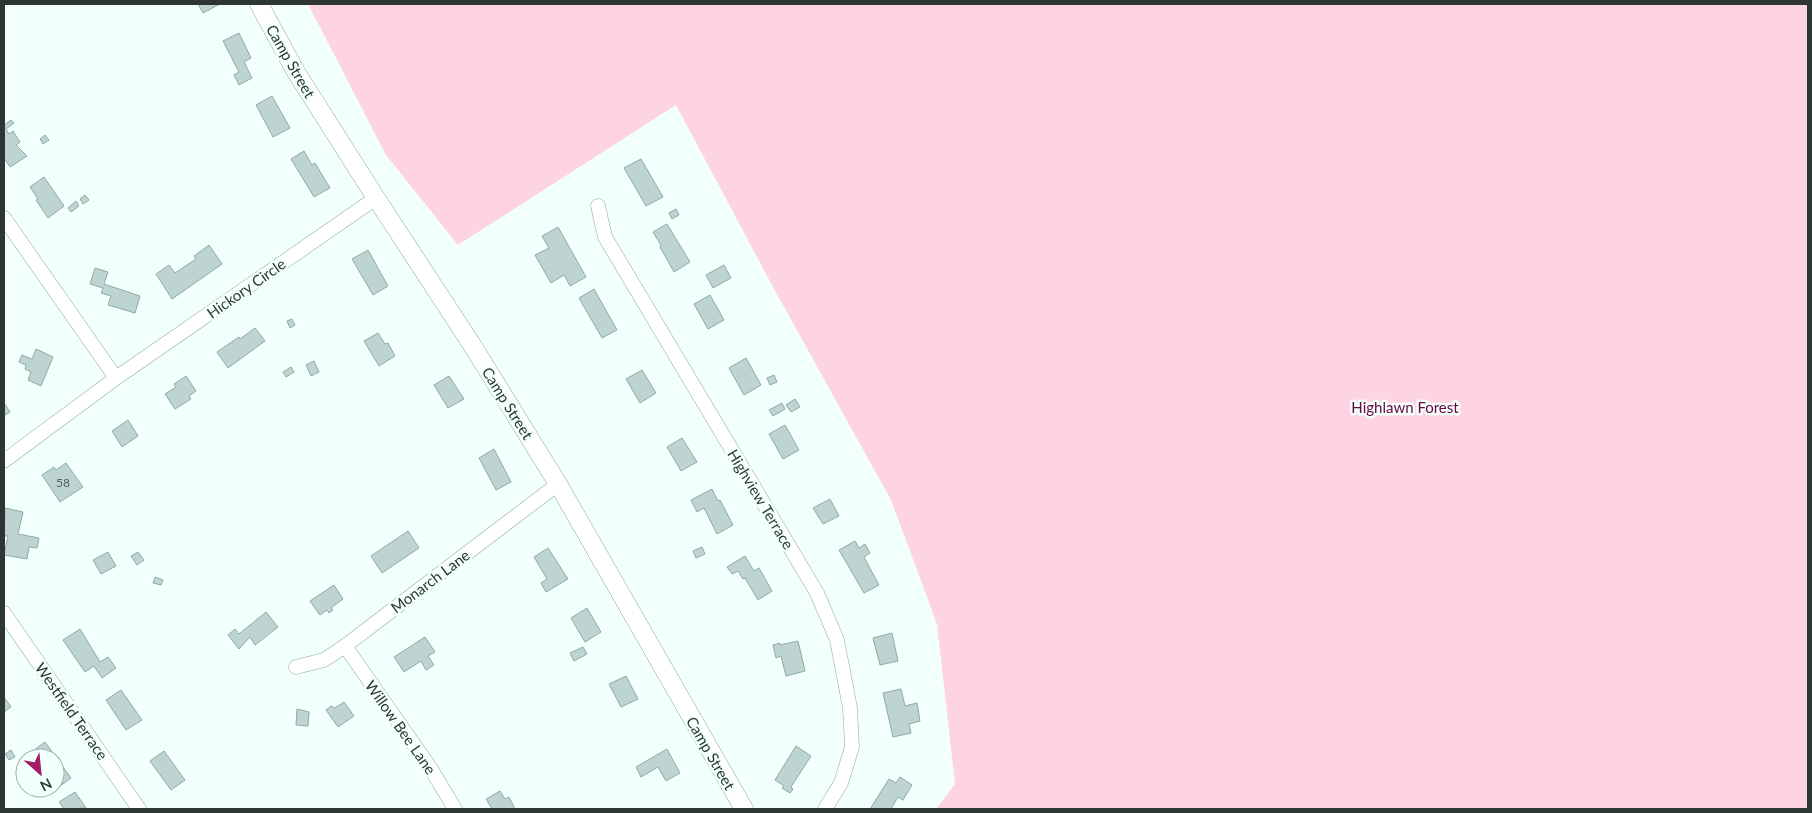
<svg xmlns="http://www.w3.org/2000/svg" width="1812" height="813" viewBox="0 0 1812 813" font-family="Lato,sans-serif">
	<rect width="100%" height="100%" fill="#f1fffd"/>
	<path fill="#fed4e4" d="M308 4H1808V809H936L955 784 937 624 891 500 773 287 676 105 458 245 386 155Z"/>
	<g fill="#bdd4d1" stroke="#92a9a6">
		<path d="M198 4H220L203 13Z"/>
		<path d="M239 33 251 58 244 62 252 78 239 85 234 75 239 72 223 41Z"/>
		<path d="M272 96 290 128 273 137 256 105Z"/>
		<path d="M11 120 14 123 6 129 9 134 13 131 20 142 16 145 27 156 10 167 4 158V125Z"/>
		<path d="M45 135 49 140 43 144 40 139Z"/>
		<path d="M304 151 312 165 315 163 330 188 314 197 291 159Z"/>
		<path d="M641 159 663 197 646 206 624 168Z"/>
		<path d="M44 177 64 206 48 218 36 200 38 199 30 187Z"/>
		<path d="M85 195 89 200 83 204 80 199Z"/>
		<path d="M76 201 79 206 71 212 68 208Z"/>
		<path d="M676 209 679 215 672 219 669 213Z"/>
		<path d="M667 224 690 262 674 272 660 247 661 245 653 232Z"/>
		<path d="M558 227 586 277 570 286 564 275 551 283 535 255 549 248 542 236Z"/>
		<path d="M209 245 222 264 172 299 156 274 169 265 175 273 196 259 194 256Z"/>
		<path d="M368 250 388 286 373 295 352 259Z"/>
		<path d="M724 265 731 278 713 288 706 275Z"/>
		<path d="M95 268 108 272 104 284 140 296 135 313 108 305 111 296 101 293 103 288 90 284Z"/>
		<path d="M594 289 617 330 602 338 579 298Z"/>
		<path d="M710 295 724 320 708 329 694 304Z"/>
		<path d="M292 319 295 325 290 328 287 321Z"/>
		<path d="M255 328 265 341 228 368 217 352 239 337 240 339Z"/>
		<path d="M378 333 385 344 388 343 395 356 379 366 364 341Z"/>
		<path d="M36 349 53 357 41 386 28 380 31 372 25 369 26 365 19 362 22 355 32 359Z"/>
		<path d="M746 358 761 385 744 395 729 368Z"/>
		<path d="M314 361 319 372 311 376 306 365Z"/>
		<path d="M291 367 294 372 286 377 283 372Z"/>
		<path d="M642 370 656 393 640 403 626 379Z"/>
		<path d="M774 375 777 382 770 385 767 378Z"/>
		<path d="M186 376 196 391 189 396 191 399 175 409 165 394 176 387 174 384Z"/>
		<path d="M449 376 464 399 448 408 434 385Z"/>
		<path d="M795 399 800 407 791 412 786 405Z"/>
		<path d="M4 403 10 412 4 416Z"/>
		<path d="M782 403 785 409 773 416 769 410Z"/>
		<path d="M128 420 138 436 122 447 112 431Z"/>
		<path d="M785 425 799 450 783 459 769 434Z"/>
		<path d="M682 438 697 462 681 471 667 447Z"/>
		<path d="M494 449 511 482 496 490 479 458Z"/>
		<path d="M66 463 83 487 60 502 42 475 54 467 56 470Z"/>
		<path d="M712 489 718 501 720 500 733 525 717 534 704 508 697 512 691 500Z"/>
		<path d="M830 499 839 516 823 524 813 508Z"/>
		<path d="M5 508 23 512 18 534 39 538 37 548 29 547 27 559 4 555 8 536H4Z"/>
		<path d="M408 531 419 548 382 573 371 556Z"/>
		<path d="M855 541 859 548 865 544 870 553 864 557 879 585 864 593 839 550Z"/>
		<path d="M702 547 705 554 696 558 693 551Z"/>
		<path d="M548 548 568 579 546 592 541 583 547 579 534 557Z"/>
		<path d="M108 552 116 566 101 574 93 560Z"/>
		<path d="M138 552 144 560 137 565 131 556Z"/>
		<path d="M745 556 754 571 759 568 772 591 758 600 745 578 743 579 738 571 732 574 727 567Z"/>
		<path d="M155 577 163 580 161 585 153 583Z"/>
		<path d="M334 585 343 599 331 608 333 610 329 613 327 610 320 615 310 601Z"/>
		<path d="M587 608 601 632 585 642 571 618Z"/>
		<path d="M266 612 278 627 255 645 250 637 239 649 228 635 235 629 239 634Z"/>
		<path d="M80 629 100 662 108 657 116 668 102 678 94 666 85 672 63 640Z"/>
		<path d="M892 633 898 661 880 665 873 638Z"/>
		<path d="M425 637 435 652 428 656 434 665 426 670 421 661 404 672 394 657Z"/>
		<path d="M798 641 805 671 786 676 781 656 776 658 773 645 780 643V645Z"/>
		<path d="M583 647 587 654 574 661 570 653Z"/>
		<path d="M626 676 638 699 621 707 609 684Z"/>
		<path d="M901 689 905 706 917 703 920 721 909 724 911 733 893 737 883 693Z"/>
		<path d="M121 690 142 720 126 730 106 700Z"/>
		<path d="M4 697 11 707 4 712Z"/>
		<path d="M344 702 354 716 338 727 326 710 331 706 335 708Z"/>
		<path d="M297 709 309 712 308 726 296 725Z"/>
		<path d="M45 742 71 778 56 789 55 758H34L30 753Z"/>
		<path d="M796 746 811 756 791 787 793 789 790 793 782 788 784 786 775 780Z"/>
		<path d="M667 749 680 773 666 781 658 767 641 777 636 767Z"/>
		<path d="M11 750 15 757 9 760 5 754Z"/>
		<path d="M164 751 185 780 171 790 150 761Z"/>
		<path d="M900 777 912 785 903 800 898 797 891 809H870L889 779 896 783Z"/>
		<path d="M500 791 505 799 509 797 515 809H492L486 799Z"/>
		<path d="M75 792 86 808 64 809 59 802Z"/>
	</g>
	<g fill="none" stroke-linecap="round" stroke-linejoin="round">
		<defs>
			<g id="minor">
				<path d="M598 206 605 237 817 593 837 640 850 708 852 747 841 783 825 809"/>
				<path d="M4 218 116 378"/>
				<path d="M4 461 116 378 376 198"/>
				<path d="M4 613 139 809"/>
				<path d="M345 646 431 769 455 809"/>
				<path d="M296 667 324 660 345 646 558 484"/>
			</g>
			<path id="tertiary" d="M259 4 296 72 376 198 474 348 558 484 744 809"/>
		</defs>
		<use href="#minor" stroke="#92a8a5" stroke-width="15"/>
		<use href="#tertiary" stroke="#92a8a5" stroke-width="19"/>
		<use href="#minor" stroke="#fff" stroke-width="14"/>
		<use href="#tertiary" stroke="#fff" stroke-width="18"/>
	</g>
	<g text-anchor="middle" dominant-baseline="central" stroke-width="5" stroke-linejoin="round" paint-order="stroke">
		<g font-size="12" fill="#515e5c">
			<text x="63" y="482">58</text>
		</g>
		<g font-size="15" fill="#2d3635" stroke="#f1fffd">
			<text transform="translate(291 61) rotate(60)">Camp Street</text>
			<text transform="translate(246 288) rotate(-35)">Hickory Circle</text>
			<text transform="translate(508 403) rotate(58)">Camp Street</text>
			<text transform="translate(761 499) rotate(59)">Highview Terrace</text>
			<text transform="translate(430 581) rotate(-37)">Monarch Lane</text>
			<text transform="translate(72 711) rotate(55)">Westfield Terrace</text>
			<text transform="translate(401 727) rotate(55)">Willow Bee Lane</text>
			<text transform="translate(711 753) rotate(60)">Camp Street</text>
		</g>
		<g font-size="15" fill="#6c0641" stroke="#f1fffd">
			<text x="1405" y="407">Highlawn Forest</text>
		</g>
	</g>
	<rect width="1812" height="813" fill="none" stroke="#2d3635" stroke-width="10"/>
	<g transform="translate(40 773) rotate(153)"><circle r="24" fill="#f1fffd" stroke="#a3afad"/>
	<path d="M0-4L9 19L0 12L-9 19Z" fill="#a31c67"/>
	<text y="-8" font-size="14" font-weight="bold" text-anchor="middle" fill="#2d3635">N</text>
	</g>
</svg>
